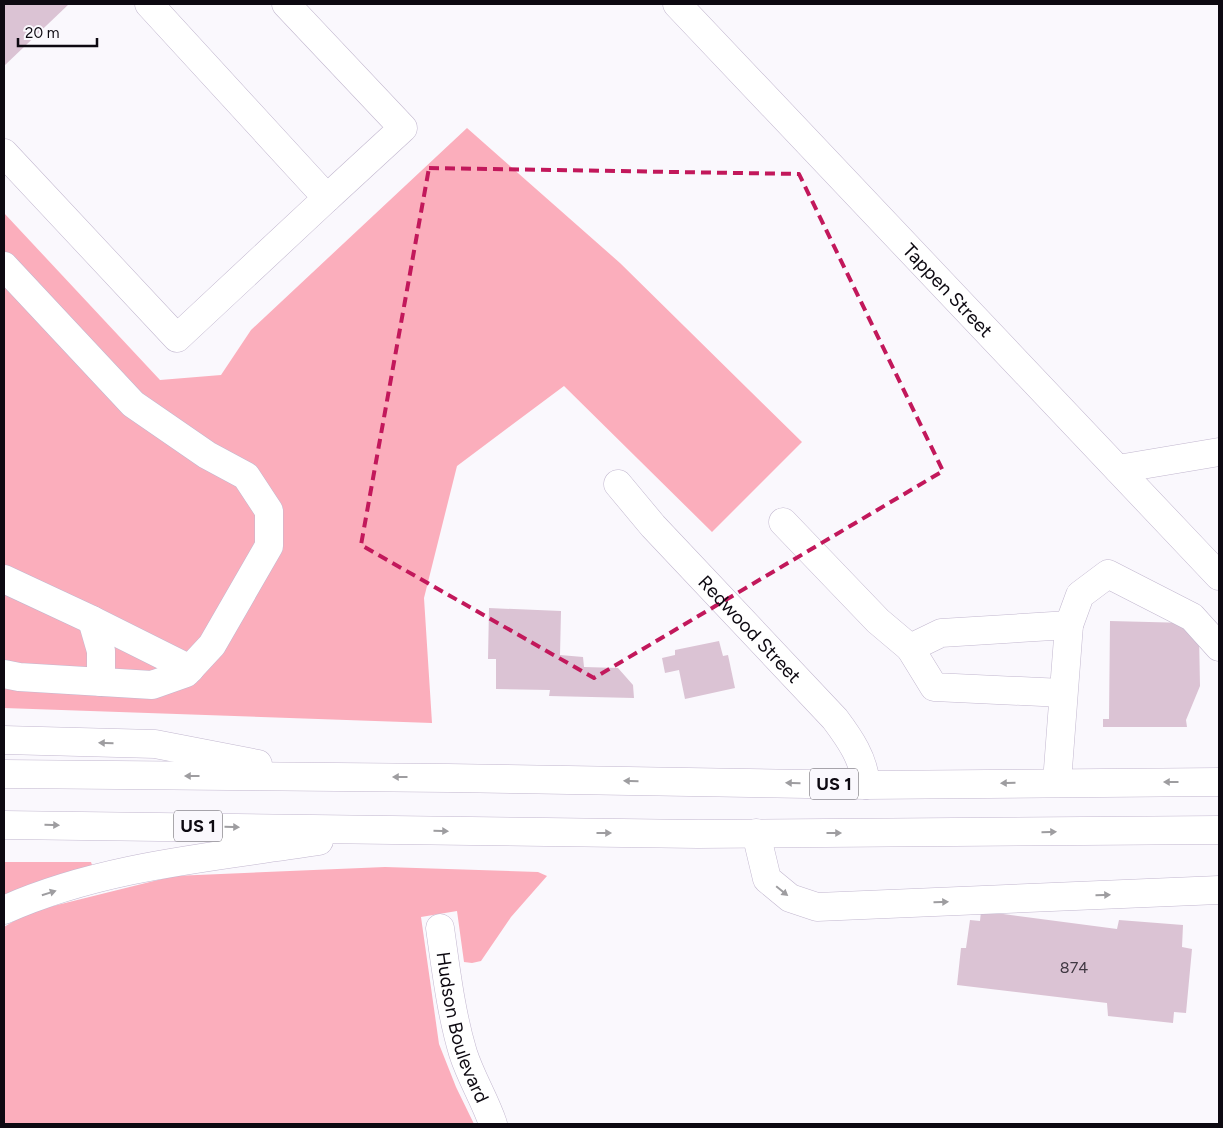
<svg xmlns="http://www.w3.org/2000/svg" width="1223" height="1128" viewBox="0 0 1223 1128" font-family="Figtree,sans-serif">
	<rect width="100%" height="100%" fill="#faf8fd"/>
	<g fill="#fbaebc">
		<path d="M467 128 620 263 802 442 712 532 564 386 457 466 424 598 432 723 4 708V213L160 380 221 375 251 330Z"/>
		<path d="M4 862H91L93 868 4 895Z"/>
		<path d="M385 867 538 872 547 876 511 917 481 961 472 963 464 962 457 911 421 917 439 1044 456 1087 474 1124H4V927L29 912 174 876Z"/>
	</g>
	<g fill="#dbc3d4">
		<path d="M4 4H69L4 66Z"/>
		<path d="M489 608 561 611 560 655 583 657 584 667 618 668 633 685 634 698 549 696 550 690 496 689V659H488Z"/>
		<path d="M1110 621 1188 623 1199 634 1200 686 1186 720 1187 727H1103V719H1109Z"/>
		<path d="M719 641 723 656 728 655 735 688 685 699 679 670 665 673 662 658 675 655V650Z"/>
		<path d="M981 911 1117 929 1119 920 1183 925 1182 947 1192 949 1186 1013 1174 1012 1173 1023 1108 1016 1107 1003 957 985 961 948H966L970 920 980 921Z"/>
	</g>
	<g fill="none" stroke-linecap="round" stroke-linejoin="round">
		<defs>
			<g id="minor">
				<path d="M286 4 403 128 327 198"/>
				<path id="s1" d="M677 4 1219 576"/>
				<path d="M4 153 177 338 327 198 149 4"/>
				<path d="M4 266 133 404 207 455 246 476 269 511V546L212 645 186 673 152 685 19 677 4 674"/>
				<path d="M1118 469 1219 452"/>
				<path id="s2" d="M618 484 653 526 835 719C850 739 864 759 866 785"/>
				<path d="M783 522 878 621 910 648 941 633 1069 625"/>
				<path d="M4 579 92 620 190 669"/>
				<path d="M92 620 101 651V682"/>
				<path d="M910 648 934 687 1063 693"/>
				<path d="M1057 782 1069 625 1080 595 1108 574 1192 617 1219 647"/>
				<path d="M756 833 767 879 790 898 817 907 1219 890"/>
				<path id="s3" d="M440 928C446 970 451 1013 463 1053 471 1078 485 1100 493 1124"/>
			</g>
			<g id="highway">
				<path d="M4 740 155 744 258 764"/>
				<path d="M4 774 448 778 866 785 1219 782"/>
				<path d="M4 825 698 834 1219 830"/>
				<path d="M4 910C102 866 214 857 319 841"/>
			</g>
		</defs>
		<use href="#minor" stroke="#c2b7cf" stroke-width="29"/>
		<use href="#highway" stroke="#c2b7cf" stroke-width="29"/>
		<use href="#minor" stroke="#fff" stroke-width="28"/>
		<use href="#highway" stroke="#fff" stroke-width="28"/>
	</g>
	<defs><path id="oneway-solid" d="M-6-.8H1V-3.2L6.5 0L1 3.2V.8H-6Z" transform="scale(1.25)"/></defs>
	<g fill="#9e9da0">
		<use href="#oneway-solid" transform="translate(106 743) rotate(-179)"/>
		<use href="#oneway-solid" transform="translate(192 776) rotate(-180)"/>
		<use href="#oneway-solid" transform="translate(400 777) rotate(-180)"/>
		<use href="#oneway-solid" transform="translate(631 781) rotate(-179)"/>
		<use href="#oneway-solid" transform="translate(1171 782) rotate(180)"/>
		<use href="#oneway-solid" transform="translate(793 783) rotate(-179)"/>
		<use href="#oneway-solid" transform="translate(1008 783) rotate(179)"/>
		<use href="#oneway-solid" transform="translate(52 825) rotate(1)"/>
		<use href="#oneway-solid" transform="translate(232 827) rotate(1)"/>
		<use href="#oneway-solid" transform="translate(441 831) rotate(1)"/>
		<use href="#oneway-solid" transform="translate(1049 832) rotate(-1)"/>
		<use href="#oneway-solid" transform="translate(604 833)"/>
		<use href="#oneway-solid" transform="translate(834 833)"/>
		<use href="#oneway-solid" transform="translate(782 891) rotate(39)"/>
		<use href="#oneway-solid" transform="translate(49 893) rotate(-18)"/>
		<use href="#oneway-solid" transform="translate(1103 895) rotate(-2)"/>
		<use href="#oneway-solid" transform="translate(941 902) rotate(-2)"/>
	</g>
	<path fill="none" stroke="#c2185b" stroke-width="4" stroke-dasharray="10 6" stroke-linejoin="round" d="M429 168 799 174 943 471 594 678 361 545Z"/>
	<g text-anchor="middle" dominant-baseline="central" stroke-width="4" stroke-linejoin="round" paint-order="stroke">
		<g font-size="16" fill="#403842">
			<text x="1074" y="967">874</text>
		</g>
		<g fill="#faf8fd" stroke="#545158" stroke-width="1">
			<rect x="810" y="768.5" width="48" height="31" rx="4"/>
			<rect x="174" y="810.5" width="48" height="31" rx="4"/>
		</g>
		<g font-size="18" font-weight="bold" fill="#0d0911">
			<text x="834" y="784">US 1</text>
			<text x="198" y="826">US 1</text>
		</g>
		<g font-size="19" fill="#0d0911" stroke="#faf8fd">
			<text stroke="none"><textPath href="#s1" startOffset="394">Tappen Street</textPath></text>
			<text stroke="none"><textPath href="#s2" startOffset="196">Redwood Street</textPath></text>
			<text stroke="none"><textPath href="#s3" startOffset="102">Hudson Boulevard</textPath></text>
		</g>
	</g>
	<rect width="1223" height="1128" fill="none" stroke="#0d0911" stroke-width="10"/>
	<path d="M18 38v8h79v-8" fill="none" stroke="#0d0911" stroke-width="2.5"/>
	<text x="25" y="38" font-size="15" fill="#0d0911" stroke="#faf8fd" stroke-width="4" paint-order="stroke">20 m</text>
</svg>
